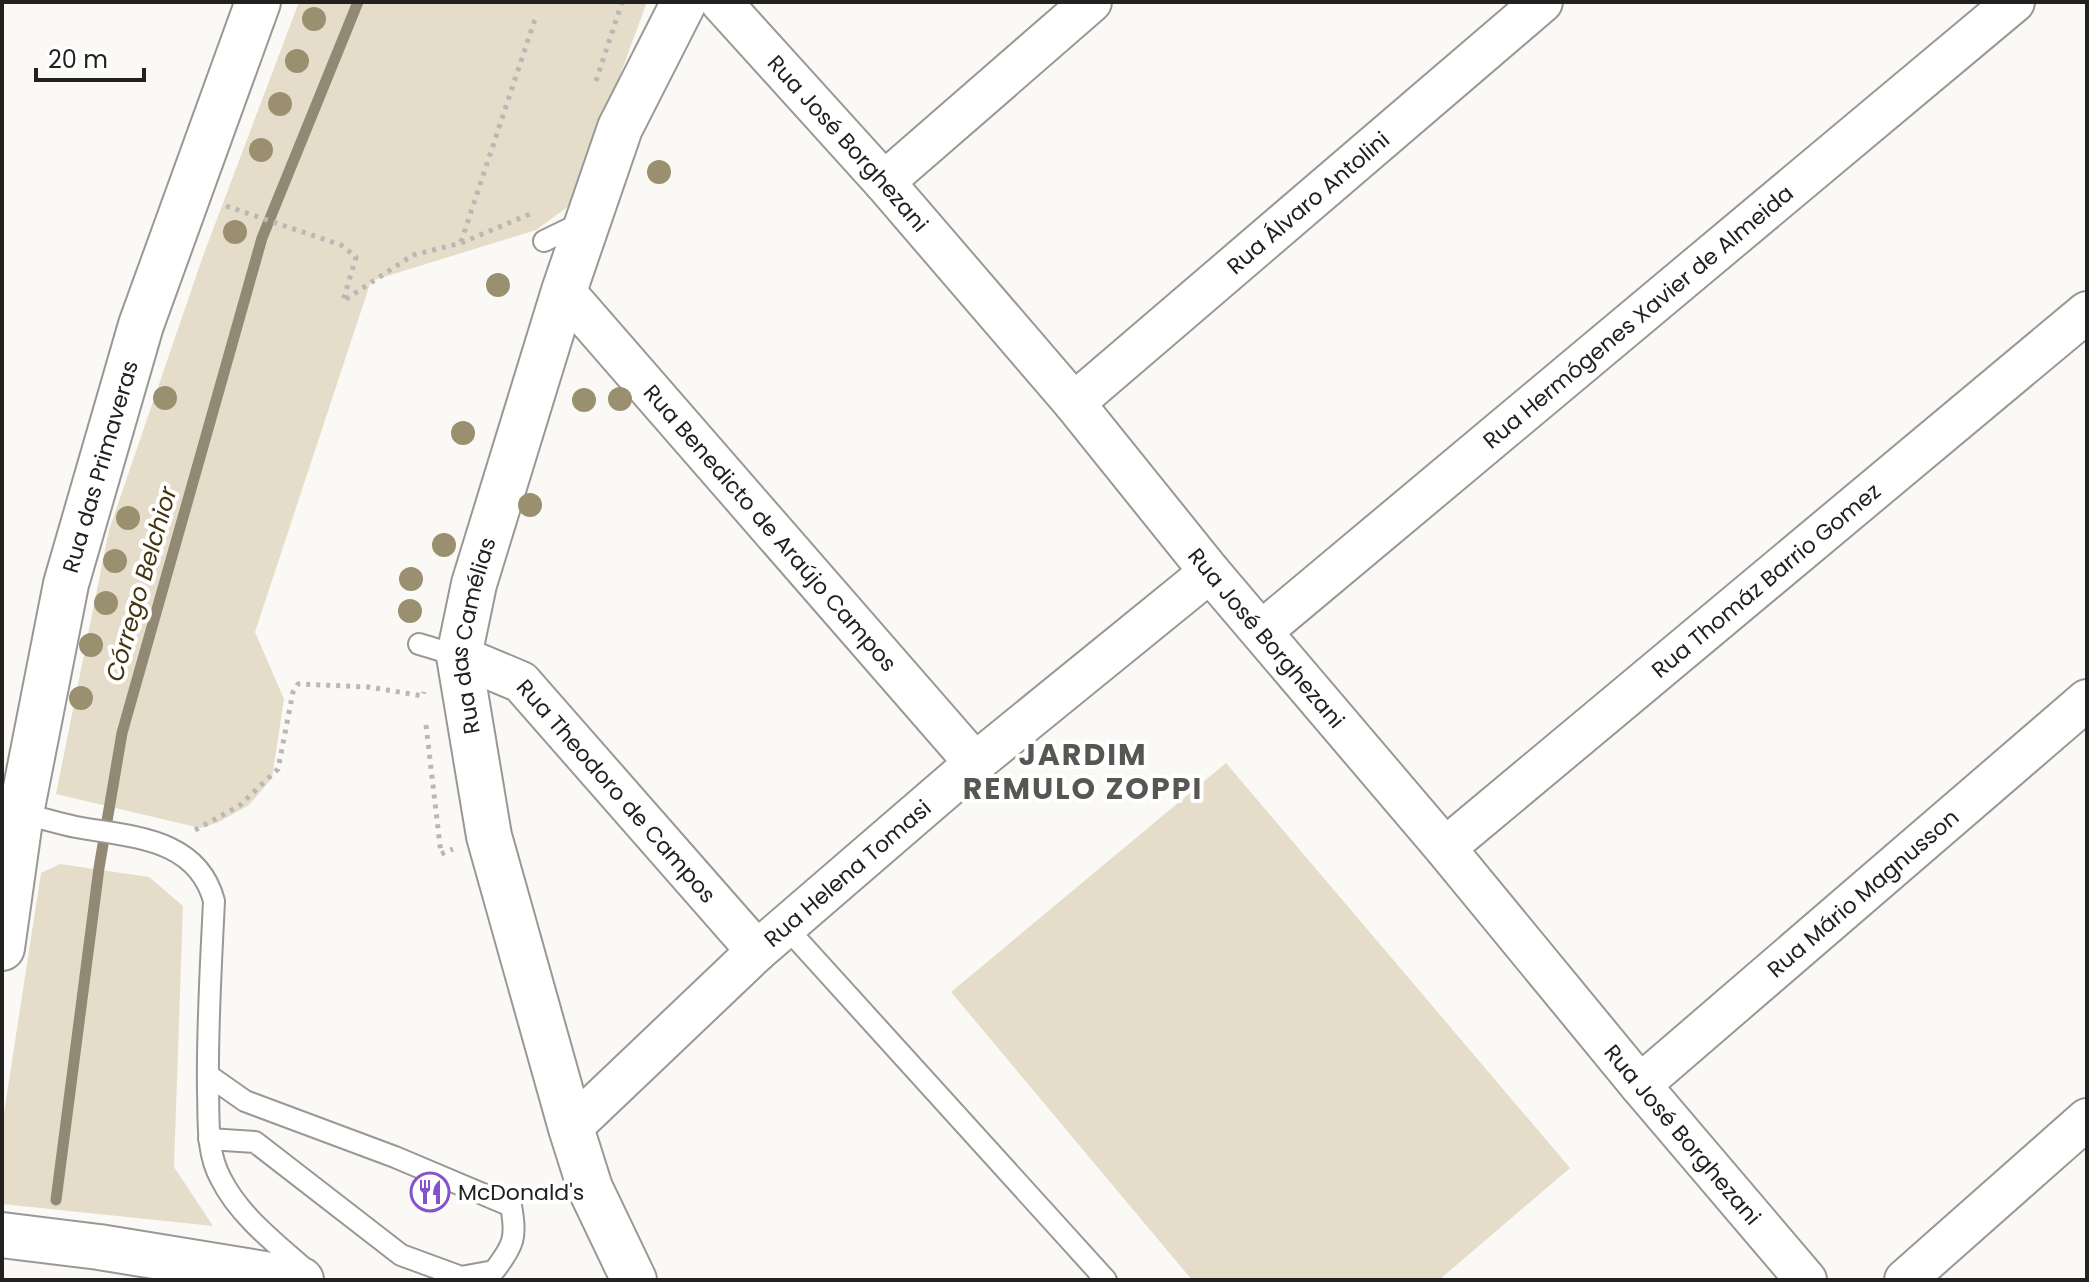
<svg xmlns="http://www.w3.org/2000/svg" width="2089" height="1282" viewBox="0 0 2089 1282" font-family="Poppins,sans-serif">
	<rect width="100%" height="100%" fill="#faf9f5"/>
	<g fill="#e5ddca">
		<path d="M299 2H647L573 203 536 230 371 281 255 632 284 699 272 778 249 805 217 823 200 828 56 794 109 530 203 256Z"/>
		<path d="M1226 763 1570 1168 1439 1280H1192L951 992Z"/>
		<path d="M60 864 149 877 183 906 174 1167 213 1226 2 1204V1126L41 873Z"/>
	</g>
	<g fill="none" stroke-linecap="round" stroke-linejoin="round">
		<path stroke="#928975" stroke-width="11" d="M56 1200 99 868 122 733 262 238 358 2"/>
		<defs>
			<g id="service">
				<path d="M544 241 583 222"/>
				<path d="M419 644 459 656"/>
				<path d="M15 812C36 816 56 823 76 827 130 837 197 837 214 901 211 964 207 1027 208 1090 209 1120 206 1152 221 1179 240 1217 278 1245 308 1272"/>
				<path d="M785 926 1106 1280"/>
				<path d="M208 1075 245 1101 395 1157 511 1206C517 1237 514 1245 494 1271L461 1277 401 1255 255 1142 209 1139"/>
			</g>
			<g id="minor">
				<path id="s1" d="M721 2 884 182 1074 403 1210 572 1445 848 1640 1085 1806 1280"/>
				<path d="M884 182 1091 2"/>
				<path id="s2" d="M564 291 975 763"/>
				<path id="s3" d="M1074 403 1542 2"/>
				<path id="s4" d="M1262 631 2014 2"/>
				<path id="s5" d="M459 656 521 682 757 951"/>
				<path id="s6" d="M1445 848 2087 312"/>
				<path id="s7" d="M1640 1085 2087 700"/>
				<path id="s8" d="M571 1128 757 951 975 763 1210 572"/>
				<path d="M1905 1280 2087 1119"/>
			</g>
			<g id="primary">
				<path id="s9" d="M2 948 21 813 66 584 141 325 258 2"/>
				<path d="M2 1235 99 1247 301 1280"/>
				<path id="s10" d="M634 1280 590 1188 571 1128 489 836 459 656 474 584 564 291 620 128 684 2"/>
			</g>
		</defs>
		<use href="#service" stroke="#9a9895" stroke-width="24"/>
		<use href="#minor" stroke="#9a9895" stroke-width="44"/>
		<use href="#primary" stroke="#9a9895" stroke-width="48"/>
		<g stroke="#b9b8b5" stroke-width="5" stroke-dasharray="4 6" stroke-linecap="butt">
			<path d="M596 81 622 2"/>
			<path d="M226 206 341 245 356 257 343 301 413 255 461 243 530 214"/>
			<path d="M461 242 536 16"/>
			<path d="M426 725 441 854 453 849"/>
			<path d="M195 830 239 806 278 769 293 692 298 684 369 687 423 696 424 692"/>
		</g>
		<use href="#service" stroke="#fff" stroke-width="20"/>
		<use href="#minor" stroke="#fff" stroke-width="40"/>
		<use href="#primary" stroke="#fff" stroke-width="44"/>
	</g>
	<g fill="#9a906f">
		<circle cx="314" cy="19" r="12"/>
		<circle cx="297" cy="61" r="12"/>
		<circle cx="280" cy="104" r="12"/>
		<circle cx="261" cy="150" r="12"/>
		<circle cx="659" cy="172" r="12"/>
		<circle cx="235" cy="232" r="12"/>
		<circle cx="498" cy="285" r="12"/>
		<circle cx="165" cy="398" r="12"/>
		<circle cx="620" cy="399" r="12"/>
		<circle cx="584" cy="400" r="12"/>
		<circle cx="463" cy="433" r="12"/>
		<circle cx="530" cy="505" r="12"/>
		<circle cx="128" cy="518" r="12"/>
		<circle cx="444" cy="545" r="12"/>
		<circle cx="115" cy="561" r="12"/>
		<circle cx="411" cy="579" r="12"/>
		<circle cx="106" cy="603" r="12"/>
		<circle cx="410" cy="611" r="12"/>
		<circle cx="91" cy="645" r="12"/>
		<circle cx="81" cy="698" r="12"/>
	</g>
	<defs>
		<symbol id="restaurant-ring" viewBox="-11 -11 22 22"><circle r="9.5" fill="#fff" stroke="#8453cb" stroke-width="1.5"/><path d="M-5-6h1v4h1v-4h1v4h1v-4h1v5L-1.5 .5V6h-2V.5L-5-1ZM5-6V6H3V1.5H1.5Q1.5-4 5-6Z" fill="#8453cb"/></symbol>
	</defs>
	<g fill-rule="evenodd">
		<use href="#restaurant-ring" x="408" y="1170" width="44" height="44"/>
	</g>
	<g text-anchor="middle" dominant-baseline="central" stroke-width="8" stroke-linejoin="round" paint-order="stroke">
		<g font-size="22" fill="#222120" stroke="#fff">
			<text stroke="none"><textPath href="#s1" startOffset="190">Rua José Borghezani</textPath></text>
			<text stroke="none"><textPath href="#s3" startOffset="308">Rua Álvaro Antolini</textPath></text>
			<text stroke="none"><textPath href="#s4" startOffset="490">Rua Hermógenes Xavier de Almeida</textPath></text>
			<text stroke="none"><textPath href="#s9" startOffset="492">Rua das Primaveras</textPath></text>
			<text stroke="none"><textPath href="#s2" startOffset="314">Rua Benedicto de Araújo Campos</textPath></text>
			<text stroke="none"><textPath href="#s6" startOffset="418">Rua Thomáz Barrio Gomez</textPath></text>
			<text stroke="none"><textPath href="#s10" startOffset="672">Rua das Camélias</textPath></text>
			<text stroke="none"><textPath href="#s1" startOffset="838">Rua José Borghezani</textPath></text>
			<text stroke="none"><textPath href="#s5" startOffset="212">Rua Theodoro de Campos</textPath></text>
			<text stroke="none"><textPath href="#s8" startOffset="376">Rua Helena Tomasi</textPath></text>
			<text stroke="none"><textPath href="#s7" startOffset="294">Rua Mário Magnusson</textPath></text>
			<text stroke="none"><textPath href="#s1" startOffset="1486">Rua José Borghezani</textPath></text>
		</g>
		<g font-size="22" fill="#222120" stroke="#fff" text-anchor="start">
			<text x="458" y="1192">McDonald's</text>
		</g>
		<g font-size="24" font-style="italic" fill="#42340e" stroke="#fff">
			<text transform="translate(141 584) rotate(-74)">Córrego Belchior</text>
		</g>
		<g font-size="30" font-weight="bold" letter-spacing="2" fill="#575653" stroke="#fff">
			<text x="1083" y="754">JARDIM<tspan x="1083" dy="34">REMULO ZOPPI</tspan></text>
		</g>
	</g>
	<rect width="2089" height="1282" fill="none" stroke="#222120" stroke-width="8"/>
	<path d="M36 68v12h108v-12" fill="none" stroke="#222120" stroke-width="4"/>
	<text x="48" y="68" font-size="24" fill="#222120" stroke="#ffffff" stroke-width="6" paint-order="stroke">20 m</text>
</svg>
